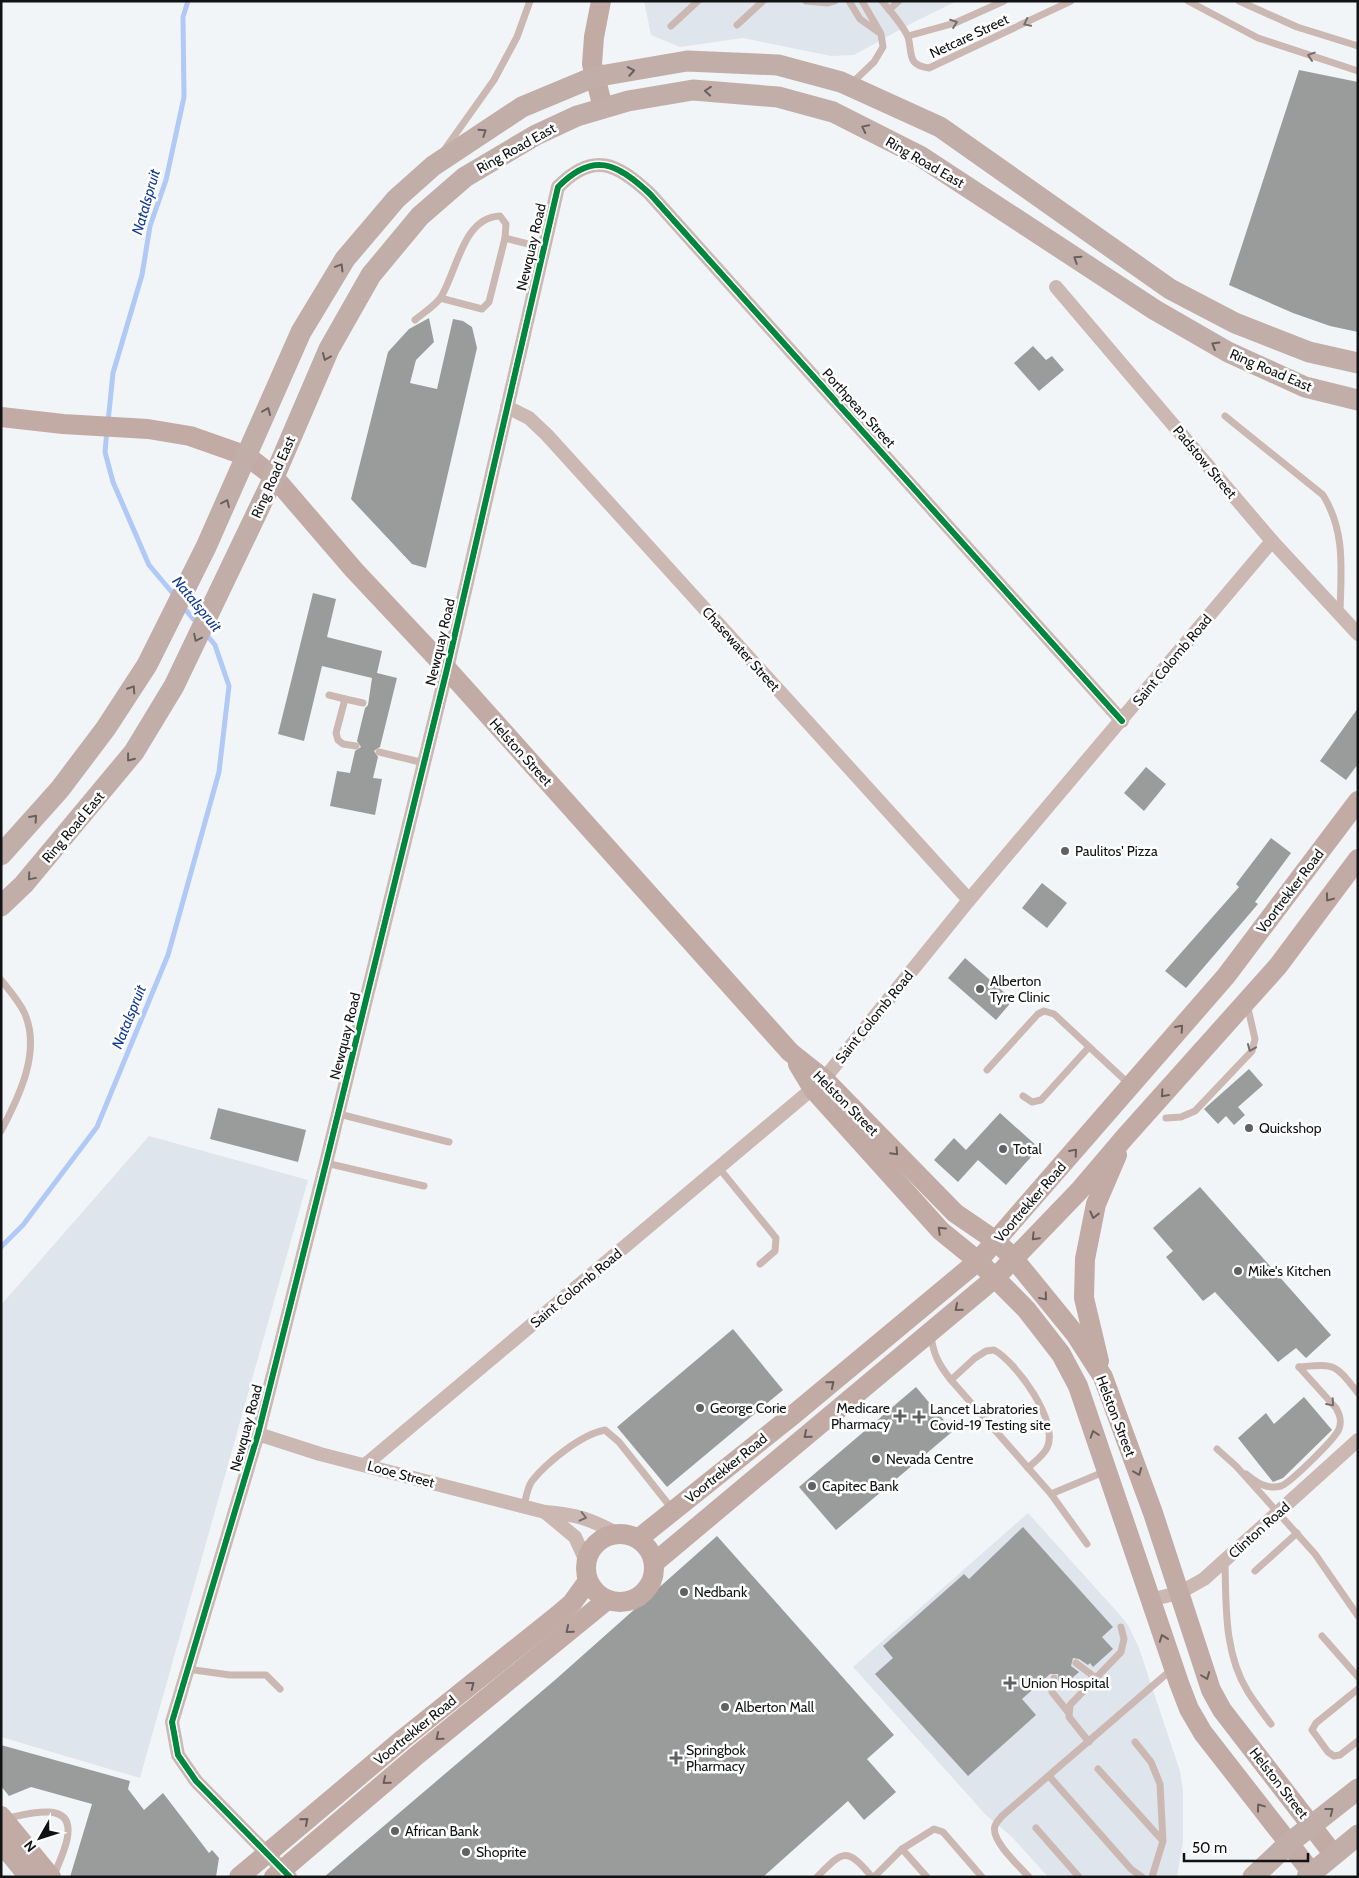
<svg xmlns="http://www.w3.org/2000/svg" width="1359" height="1878" font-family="Cabin,sans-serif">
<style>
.built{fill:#dfe5ec}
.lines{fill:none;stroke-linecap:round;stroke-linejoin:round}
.stream{stroke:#b0c9f6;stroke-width:5}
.building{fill:#9a9b9b}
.lane{stroke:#cbb8b3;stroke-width:7}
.street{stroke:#cbb8b3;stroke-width:14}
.secondary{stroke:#c2aba5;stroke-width:20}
.primary{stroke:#c2aea8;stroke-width:21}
.cycleway-casing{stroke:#fff;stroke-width:9}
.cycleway{stroke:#00873e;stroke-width:6}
.oneway{stroke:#776d6b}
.oneway2{stroke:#69605e}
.oneway3{stroke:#695e5c}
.poi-dot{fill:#5f6163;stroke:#fff;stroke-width:2}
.labels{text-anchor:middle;stroke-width:5;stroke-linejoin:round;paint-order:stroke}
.street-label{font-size:14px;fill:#101213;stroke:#fff}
.poi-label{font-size:14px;fill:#101213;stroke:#fff;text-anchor:start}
.water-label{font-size:15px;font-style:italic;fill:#113c94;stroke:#fff}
</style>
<rect width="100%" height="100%" fill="#f2f5f7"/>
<g class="built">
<path d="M644,1h313l-43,21 -60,33 -23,1 -88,-18 -63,9 -29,-12z"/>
<path d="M149,1136l159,44 -168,598 -139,-41v-432z"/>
<path d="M1028,1513l92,102 8,10 11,23 41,123 3,20v50l-6,36h-129l-36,-40 -26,-22 -133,-148z"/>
</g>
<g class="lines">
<g class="stream">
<path d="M108,422l5,-49 29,-98 8,-49 16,-46 18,-83 -1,-80 5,-16"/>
<path d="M107,430l-2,22 8,30 36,83 26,31"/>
<path d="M183,607l14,16"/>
<path d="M1,1247l22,-22 74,-98 71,-172 51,-183 10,-86 -14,-41 -9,-11"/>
</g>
</g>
<g class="building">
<path d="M1299,70l59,12v250l-28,-6 -37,-13 -64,-28z"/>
<path d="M429,318l5,24 -18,18 -6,23 27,6 16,-70 10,2 9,6 5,21 -51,220 -14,-4 -61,-65 37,-147 21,-23z"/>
<path d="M1033,346l13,14 6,-4 12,14 -25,21 -25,-28z"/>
<path d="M313,593l23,6 -9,38 55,14 -5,22 20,5 -17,69 -6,4 4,6 -5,21 9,1 -7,36 -45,-9 7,-35 13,2 5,-22 6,-4 -4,-6 8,-33 3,-3 4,-27 -50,-12 -18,75 -26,-7z"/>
<path d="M1358,708v56l-12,16 -26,-19z"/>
<path d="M1146,767l20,17 -22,27 -20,-18z"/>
<path d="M1271,838l20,15 -36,49 3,2 -72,84 -21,-17 74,-84 -3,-3z"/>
<path d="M1042,883l25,20 -20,25 -25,-20z"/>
<path d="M965,958l48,42 -17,20 -48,-42z"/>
<path d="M1249,1069l14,16 -25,22 7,8 -11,10 -8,-9 -8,8 -14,-15z"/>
<path d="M218,1108l88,22 -8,32 -88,-23z"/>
<path d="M1000,1113l39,35 -33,37 -28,-25 -20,22 -24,-22 20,-22 12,12z"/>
<path d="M1200,1187l131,148 -25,23 -10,-10 -18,14 -63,-70 -12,9 -37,-44 7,-6 -20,-23z"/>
<path d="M733,1329l50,61 -116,97 -50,-60z"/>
<path d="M916,1387l37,44 -117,99 -37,-43z"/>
<path d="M1304,1397l28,33 -49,48 -10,4 -35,-44 28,-25 8,11z"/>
<path d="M1023,1527l90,100 -11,10 11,12 -20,18 -3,-4 -2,2 -9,-6 -6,-1 -2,8 8,6 -17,15 -3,-4 -1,-9h-8l-28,25 14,16 -68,61 -93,-102 18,-16 -10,-12 81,-72 5,5z"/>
<path d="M717,1536l177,199 -27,24 29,33 -32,28 -16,-19 -85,76h-439l231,-197z"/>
<path d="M1,1745l129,36 -2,8 16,21 19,-17 46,60 3,-3 7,8 -3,19h-146l22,-73 -61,-17 -22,9 -8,-10z"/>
</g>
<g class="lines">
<g class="lane">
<path d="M806,1l22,2 7,-2"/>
<path d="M849,1l11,18 21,15 2,13 -9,15 -23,22"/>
<path d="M862,1l18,31"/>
<path d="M882,1c8,10 21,24 26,36 5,16 -2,28 21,31l142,-67"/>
<path d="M1188,1l70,37 100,33"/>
<path d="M1239,1l58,26 61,19"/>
<path d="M889,10l10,-9"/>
<path d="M737,25l26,-24"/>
<path d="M671,26l27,-25"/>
<path d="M908,36l47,-13 49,-22"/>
<path d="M445,149l49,-69 23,-43 13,-36"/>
<path d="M505,238l39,10"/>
<path d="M415,320c8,-7 20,-14 26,-23 16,-26 22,-80 59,-81l6,8 -1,14 -16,64 -7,7 -42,-11"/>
<path d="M1225,416l98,79c23,37 18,76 17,118"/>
<path d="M329,695l16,4"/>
<path d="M356,746l-13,-2 -5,-4 -2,-7 9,-34 18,4"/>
<path d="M379,752l45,11"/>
<path d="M1,980c8,10 17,20 23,32 18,38 -5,85 -23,119"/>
<path d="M987,1070l51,-56 6,-3 10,3 75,70"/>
<path d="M1023,1096l9,6 9,-2 48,-53"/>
<path d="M339,1114l110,28"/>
<path d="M1166,1118l15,-1 14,-6 57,-60 3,-12 -8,-35"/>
<path d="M326,1163l98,23"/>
<path d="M719,1168l57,70 -1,13 -15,13"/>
<path d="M931,1335c2,19 8,30 20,45l100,114"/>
<path d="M1299,1367c37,-3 35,-4 59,26"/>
<path d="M951,1380l24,-22 11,-7 8,-1c22,12 66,72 53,98 -4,8 -13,14 -19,20"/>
<path d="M1217,1449l19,17 79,88 43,62"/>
<path d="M1246,1474c10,8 20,16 35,12 9,-3 54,-47 58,-57 3,-8 1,-14 -3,-21l-37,-41"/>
<path d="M524,1506c2,-8 3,-18 8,-25 15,-19 50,-47 73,-51l14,12 54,68"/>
<path d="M1087,1544l-36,-50 55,-23"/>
<path d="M1225,1561c1,45 -1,92 23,131 7,11 15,21 23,32"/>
<path d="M1255,1571l42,-38"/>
<path d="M1322,1636l36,41"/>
<path d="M1076,1663l20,15"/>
<path d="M187,1669l43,6h36l14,14"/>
<path d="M1054,1678l-2,14 16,20"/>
<path d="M1358,1689l-42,34 -4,7 16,22 6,4 6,-1 18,-14"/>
<path d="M1089,1742l-20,-25 1,-12 51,-53 3,-13 -3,-12"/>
<path d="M1135,1742l16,20 9,22 3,57 -11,36"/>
<path d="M1098,1769l64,71"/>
<path d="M1049,1776l82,93 11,8"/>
<path d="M7,1818c17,-3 63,-18 61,14 0,14 -10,31 -14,44"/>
<path d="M1036,1828l43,49"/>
<path d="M902,1849l32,-20 9,3 39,45"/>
<path d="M817,1877c26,-26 29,-31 55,0"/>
<path d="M874,1877l28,-28 25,28"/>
<path d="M1029,1877c-9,-10 -39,-37 -34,-51 1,-4 5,-7 7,-10l169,-146"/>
</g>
<g class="street">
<path d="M1056,287l216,254 86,93"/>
<path d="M507,407l22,11 18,17 422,465"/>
<path d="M258,1434l62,20 225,58c30,2 46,7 73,22"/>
<path d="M365,1465l459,-386 145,-179 303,-359"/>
<path d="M545,1512l30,25 11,24"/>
<path d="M1149,1600l30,-7 25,-14 154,-139"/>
<path d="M290,1877l-94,-96 -18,-26 -6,-33 86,-288 68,-271 121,-494 111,-482c35,-36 59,-24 92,7l472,527"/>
</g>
<g class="secondary">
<path d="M601,1l-7,36 -2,27 11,44"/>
<path d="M1,417l62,7 85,5 42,7 57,20 27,21 80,93 93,99 343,383 34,27 131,134 41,28 18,18 62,76 27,42 50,136 58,177 11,20 112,145"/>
<path d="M798,1064l15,25 128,142 37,30 48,48 35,45 17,32 101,297 10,26 14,24 109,140"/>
<path d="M1099,1361l-15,-63 1,-39 11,-55 21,-49"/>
<circle cx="620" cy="1568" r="34"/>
<path d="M638,1539l155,-124 185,-154 248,-285 132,-175"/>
<path d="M654,1563l342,-286 83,-86 46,-54 153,-171 80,-107"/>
<path d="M1,1816l50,61"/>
<path d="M1,1843l28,34"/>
<path d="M239,1877l164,-138 155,-124 14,-12 16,-22"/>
<path d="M274,1877l142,-121 191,-156"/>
</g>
<g class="primary">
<path d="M1,855l59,-66 46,-61 41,-63 59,-118 95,-215 44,-73 51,-60 37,-33 89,-59 72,-30 93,-16 91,4 63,17 99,45 230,162 65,34 74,29 49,11"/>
<path d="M1,906l23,-22 110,-132 40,-66 100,-209 55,-128 42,-74 49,-59 45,-39 71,-42 41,-19 51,-15 65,-11 85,7 55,15 87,44 235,154 73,42 77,35 53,13"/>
<path d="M1253,1877l35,-33 70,-55"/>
<path d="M1307,1877l51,-42"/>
</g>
<g class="cycleway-casing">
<path id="cycleway" d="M290,1877l-94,-96 -18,-26 -6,-33 86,-288 68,-271 121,-494 111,-482c35,-36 59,-24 92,7l472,527"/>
</g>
<use href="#cycleway" class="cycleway"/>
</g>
<defs><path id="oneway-chevron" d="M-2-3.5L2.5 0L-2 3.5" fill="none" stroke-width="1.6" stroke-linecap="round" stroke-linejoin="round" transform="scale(1.25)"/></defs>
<g class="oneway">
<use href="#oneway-chevron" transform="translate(954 23) rotate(-20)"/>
<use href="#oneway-chevron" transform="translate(1027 23) rotate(154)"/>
<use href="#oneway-chevron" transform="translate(1311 56) rotate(-162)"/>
<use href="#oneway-chevron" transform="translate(1251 1048) rotate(113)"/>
<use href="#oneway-chevron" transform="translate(1331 1403) rotate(49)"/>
<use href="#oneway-chevron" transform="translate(583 1517) rotate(14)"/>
</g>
<g class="oneway2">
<use href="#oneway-chevron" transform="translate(631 71) rotate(-10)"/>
<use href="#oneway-chevron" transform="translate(708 91) rotate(-175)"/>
<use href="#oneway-chevron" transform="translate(865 128) rotate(-154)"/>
<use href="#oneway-chevron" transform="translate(483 132) rotate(-34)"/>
<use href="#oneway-chevron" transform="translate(1077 259) rotate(-147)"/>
<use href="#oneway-chevron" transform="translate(340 267) rotate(-59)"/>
<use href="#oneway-chevron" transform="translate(1215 345) rotate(-149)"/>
<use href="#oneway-chevron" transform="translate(326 357) rotate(113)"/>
<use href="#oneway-chevron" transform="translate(267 411) rotate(-67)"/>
<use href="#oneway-chevron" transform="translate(226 503) rotate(-65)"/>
<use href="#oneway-chevron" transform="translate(197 638) rotate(116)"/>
<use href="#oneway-chevron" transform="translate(132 689) rotate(-57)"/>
<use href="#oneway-chevron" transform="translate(130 758) rotate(128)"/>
<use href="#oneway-chevron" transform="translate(34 818) rotate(-48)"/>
<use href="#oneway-chevron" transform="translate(31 877) rotate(130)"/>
<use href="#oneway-chevron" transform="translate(1330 1811) rotate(-38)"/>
</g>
<g class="oneway3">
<use href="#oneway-chevron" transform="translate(1329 898) rotate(127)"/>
<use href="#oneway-chevron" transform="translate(1180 1028) rotate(-49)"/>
<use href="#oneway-chevron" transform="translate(1164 1094) rotate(132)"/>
<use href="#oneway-chevron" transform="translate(895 1152) rotate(47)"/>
<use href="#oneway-chevron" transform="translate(1074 1152) rotate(-49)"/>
<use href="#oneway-chevron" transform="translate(1094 1215) rotate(104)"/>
<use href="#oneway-chevron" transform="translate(941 1230) rotate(-136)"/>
<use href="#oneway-chevron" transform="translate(1035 1237) rotate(134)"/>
<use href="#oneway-chevron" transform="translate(1044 1297) rotate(50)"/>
<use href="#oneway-chevron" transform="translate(958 1308) rotate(140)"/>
<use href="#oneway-chevron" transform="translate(831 1384) rotate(-40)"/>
<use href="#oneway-chevron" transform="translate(1094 1434) rotate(-108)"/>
<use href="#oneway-chevron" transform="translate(807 1435) rotate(140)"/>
<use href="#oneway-chevron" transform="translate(1138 1472) rotate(69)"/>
<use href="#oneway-chevron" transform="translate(569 1630) rotate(140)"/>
<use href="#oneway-chevron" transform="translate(1163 1638) rotate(-110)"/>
<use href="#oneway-chevron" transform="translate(1206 1676) rotate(69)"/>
<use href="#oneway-chevron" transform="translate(471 1685) rotate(-38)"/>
<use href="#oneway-chevron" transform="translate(439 1737) rotate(141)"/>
<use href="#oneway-chevron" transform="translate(386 1781) rotate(140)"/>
<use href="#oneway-chevron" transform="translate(1260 1807) rotate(-127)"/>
<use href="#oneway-chevron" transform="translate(305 1821) rotate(-40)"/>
</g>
<g class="poi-dot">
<circle cx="1065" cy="851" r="5"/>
<circle cx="980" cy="989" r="5"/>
<circle cx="1249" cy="1128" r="5"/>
<circle cx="1003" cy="1149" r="5"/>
<circle cx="1238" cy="1271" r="5"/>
<circle cx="700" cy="1408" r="5"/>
<path d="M897.5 1408.5h5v5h5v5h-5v5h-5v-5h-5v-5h5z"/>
<path d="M916.5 1409.5h5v5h5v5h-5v5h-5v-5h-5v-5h5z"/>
<circle cx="876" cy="1459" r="5"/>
<circle cx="812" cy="1486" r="5"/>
<circle cx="684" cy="1592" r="5"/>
<path d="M1007.5 1675.5h5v5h5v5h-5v5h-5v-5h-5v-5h5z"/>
<circle cx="725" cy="1707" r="5"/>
<path d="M673.5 1750.5h5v5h5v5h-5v5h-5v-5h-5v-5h5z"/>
<circle cx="395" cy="1831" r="5"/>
<circle cx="466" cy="1852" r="5"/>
</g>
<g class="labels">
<g class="street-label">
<text transform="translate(969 36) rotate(-25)" y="5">Netcare Street</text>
<text transform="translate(516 148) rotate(-29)" y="5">Ring Road East</text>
<text transform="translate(925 162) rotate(30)" y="5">Ring Road East</text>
<text transform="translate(531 247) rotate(-77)" y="5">Newquay Road</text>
<text transform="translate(1271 370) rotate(23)" y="5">Ring Road East</text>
<text transform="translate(859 408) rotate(48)" y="5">Porthpean Street</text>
<text transform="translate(1205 462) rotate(50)" y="5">Padstow Street</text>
<text transform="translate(273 477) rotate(-66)" y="5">Ring Road East</text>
<text transform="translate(440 642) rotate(-77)" y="5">Newquay Road</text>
<text transform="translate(741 649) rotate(48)" y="5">Chasewater Street</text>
<text transform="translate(1172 660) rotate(-50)" y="5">Saint Colomb Road</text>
<text transform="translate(521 752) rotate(48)" y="5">Helston Street</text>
<text transform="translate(73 827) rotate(-50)" y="5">Ring Road East</text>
<text transform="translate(1290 891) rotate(-53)" y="5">Voortrekker Road</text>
<text transform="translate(874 1017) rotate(-51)" y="5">Saint Colomb Road</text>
<text transform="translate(345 1036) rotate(-76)" y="5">Newquay Road</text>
<text transform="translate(846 1103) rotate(45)" y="5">Helston Street</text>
<text transform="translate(1030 1202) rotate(-49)" y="5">Voortrekker Road</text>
<text transform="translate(576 1288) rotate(-40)" y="5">Saint Colomb Road</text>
<text transform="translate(1116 1416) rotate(69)" y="5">Helston Street</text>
<text transform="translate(246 1428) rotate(-75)" y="5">Newquay Road</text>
<text transform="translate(726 1468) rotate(-39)" y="5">Voortrekker Road</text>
<text transform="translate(401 1474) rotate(15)" y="5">Looe Street</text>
<text transform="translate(1259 1530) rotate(-42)" y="5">Clinton Road</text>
<text transform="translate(415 1730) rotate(-39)" y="5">Voortrekker Road</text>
<text transform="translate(1279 1783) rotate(52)" y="5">Helston Street</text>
</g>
<g class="poi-label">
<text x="1075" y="856">Paulitos' Pizza</text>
<text x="990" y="986">Alberton<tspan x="990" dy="16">Tyre Clinic</tspan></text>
<text x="1259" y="1133">Quickshop</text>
<text x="1013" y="1154">Total</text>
<text x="1248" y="1276">Mike's Kitchen</text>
<text x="710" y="1413">George Corie</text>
<text x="890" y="1413" text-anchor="end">Medicare<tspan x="890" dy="16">Pharmacy</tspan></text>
<text x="930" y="1414">Lancet Labratories<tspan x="930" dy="16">Covid-19 Testing site</tspan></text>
<text x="886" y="1464">Nevada Centre</text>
<text x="822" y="1491">Capitec Bank</text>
<text x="694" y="1597">Nedbank</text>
<text x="1021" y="1688">Union Hospital</text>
<text x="735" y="1712">Alberton Mall</text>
<text x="686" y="1755">Springbok<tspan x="686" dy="16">Pharmacy</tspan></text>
<text x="405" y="1836">African Bank</text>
<text x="476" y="1857">Shoprite</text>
</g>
<g class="water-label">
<text transform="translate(146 202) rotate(-74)" y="5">Natalspruit</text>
<text transform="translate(197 604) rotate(50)" y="5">Natalspruit</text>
<text transform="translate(129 1017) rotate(-68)" y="5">Natalspruit</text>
</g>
</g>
<rect width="1359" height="1878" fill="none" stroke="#101213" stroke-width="5"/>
<g transform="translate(40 1838) rotate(231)" stroke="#ffffff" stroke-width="4" paint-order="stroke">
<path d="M0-4L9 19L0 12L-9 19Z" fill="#101213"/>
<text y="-8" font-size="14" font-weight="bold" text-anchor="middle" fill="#101213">N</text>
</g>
<path d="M1184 1853v8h124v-8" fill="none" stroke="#101213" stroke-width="2.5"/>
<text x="1192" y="1853" font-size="15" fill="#101213" stroke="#ffffff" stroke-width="4" paint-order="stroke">50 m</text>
</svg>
